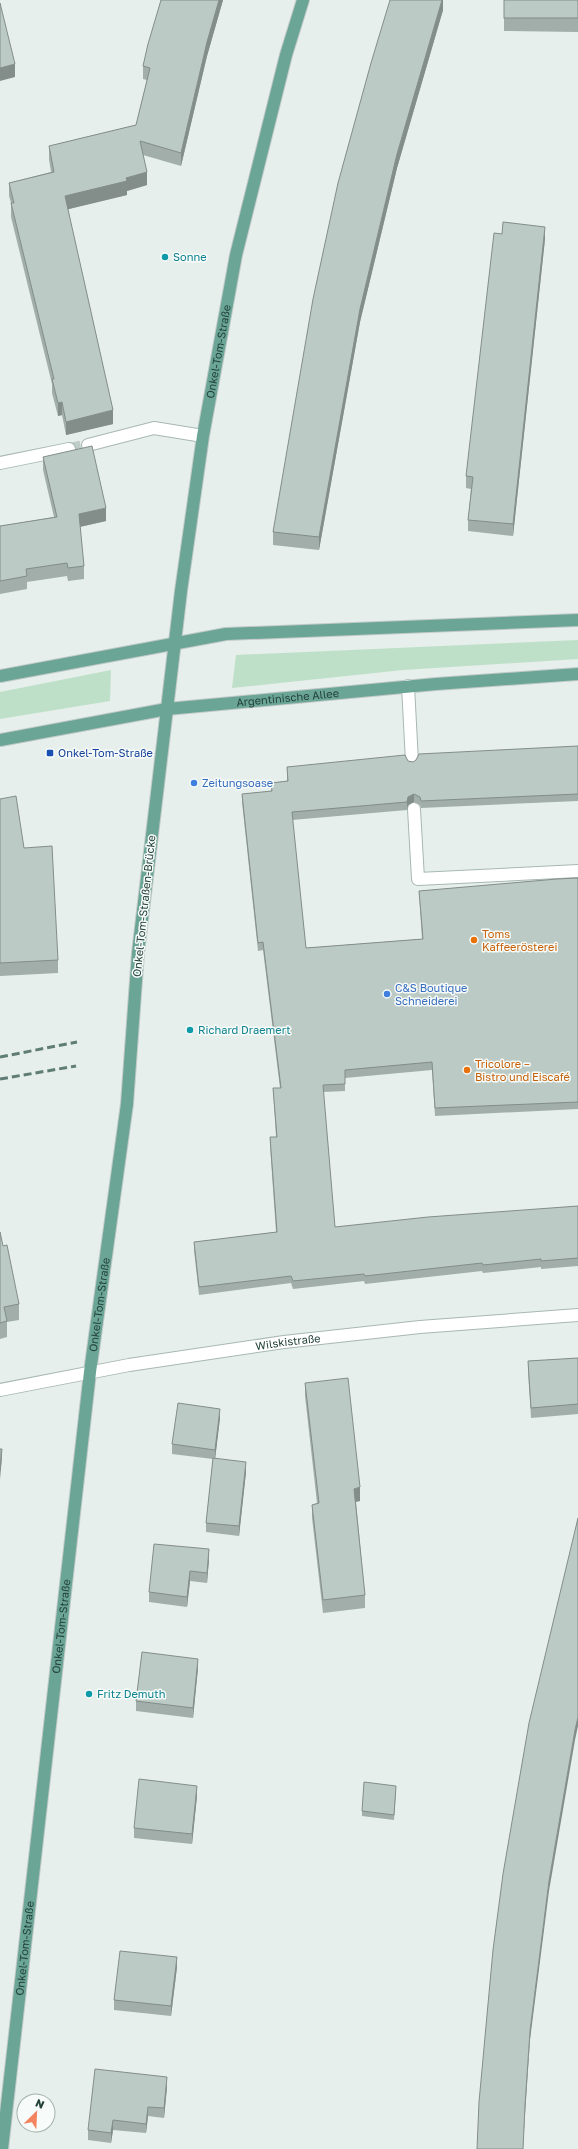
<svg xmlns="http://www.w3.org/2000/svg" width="578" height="2149" font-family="'Golos Text',sans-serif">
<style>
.green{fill:#bfe0c8}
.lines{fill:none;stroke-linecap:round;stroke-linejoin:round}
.minor-tunnel{stroke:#bfccc8;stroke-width:12;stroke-dasharray:12 6;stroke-linecap:butt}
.minor-casing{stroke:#a8b8b2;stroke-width:14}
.major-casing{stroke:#c2cac8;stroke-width:14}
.minor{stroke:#fff;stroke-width:12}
.major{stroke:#6aa596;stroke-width:12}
.rail{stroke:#5f7d75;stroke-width:3;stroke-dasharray:8 4;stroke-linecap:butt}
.major-bridge-casing{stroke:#c2cac8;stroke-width:14;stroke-linecap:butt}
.major-bridge{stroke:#6aa596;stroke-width:12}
.wall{fill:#a1aea9}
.shaded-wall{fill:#838d89}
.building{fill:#bbcac4;stroke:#838d89}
.culture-dot{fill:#0f9aa8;stroke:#f7fbf9;stroke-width:1.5}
.transit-dot{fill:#1a4fb4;stroke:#f7fbf9;stroke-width:1.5}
.shop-dot{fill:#3f7fe0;stroke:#f7fbf9;stroke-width:1.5}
.food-dot{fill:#e8710a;stroke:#f7fbf9;stroke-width:1.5}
.labels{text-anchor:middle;stroke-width:3;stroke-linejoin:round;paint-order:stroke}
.culture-label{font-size:11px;fill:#0d838f;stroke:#f7fbf9;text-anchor:start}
.street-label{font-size:11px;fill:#24423a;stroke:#f7fbf9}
.transit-label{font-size:11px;fill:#164399;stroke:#f7fbf9;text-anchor:start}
.shop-label{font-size:11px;fill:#366cbe;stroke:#f7fbf9;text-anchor:start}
.food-label{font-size:11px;fill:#c56008;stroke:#f7fbf9;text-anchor:start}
</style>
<rect width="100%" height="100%" fill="#e6efeb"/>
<g class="green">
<path d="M578,640v19l-175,11 -171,18 4,-33z"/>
<path d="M111,670l-1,31 -110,18v-27z"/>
</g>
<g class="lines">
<path class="minor-tunnel" d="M69,449l19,-4"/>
<g class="minor-casing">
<g id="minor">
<path d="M88,445l66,-17 49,8"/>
<path d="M0,463l69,-14"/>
<path d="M408,686l4,76"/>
<path d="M414,809l4,70 160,-8"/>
<path id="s1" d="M0,1390l129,-25 155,-23 136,-15 158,-12"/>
</g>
</g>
<g class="major-casing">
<g id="major">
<path d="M0,676l226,-42 352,-14"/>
<path id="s2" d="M0,740l167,-31 269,-25 142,-10"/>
<path id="s3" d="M138,953l43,-362 22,-155 33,-181 50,-200 17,-55"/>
<path id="s4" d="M2,2149l88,-777 37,-268"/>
</g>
</g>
<use href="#minor" class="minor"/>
<use href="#major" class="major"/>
<g class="rail">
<path d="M0,1057l77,-15"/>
<path d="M0,1079l76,-13"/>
</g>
<g class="major-bridge-casing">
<path id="major-bridge" d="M127,1104l11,-151"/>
</g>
<use href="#major-bridge" class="major-bridge"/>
</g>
<g class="wall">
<path d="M161,0h62l-16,56 -26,110 -38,-11 4,30 -20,6v4l-59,14 45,215 -47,11 -4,-20 -4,1 -6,-23v-9l-41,-167v-14l-2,-7v-13l42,-11 -2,-13v-13l87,-21 11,-45 -4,-1v-13z"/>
<path d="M443,0v10l-46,158 -37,154 -41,228 -46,-5v-13z"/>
<path d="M504,0h74v32l-74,-1z"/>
<path d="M545,239l-32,297 -45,-5v-11l3,-31 -5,-1v-12z"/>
<path d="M43,457l63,64 -26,6 4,39v13l-16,2 -1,-5 -40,6v7l-27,5v-68l54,-9 -11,-47z"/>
<path d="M578,746v55l-157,7 -1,-3 -6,-3 -6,3 -1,5 -115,10 14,128 116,-9 -3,-48 159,-13v231l-143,7 -3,-46 -87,8v13l-22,1 12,135 243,-21v60l-37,3v-2l-58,6 -1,-2 -117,13 -1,-3 -71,8 -2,-6 -92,12 -5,-45v-8l82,-10 -6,-87v-8h6l-3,-49h7l-17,-138 -5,1 -16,-149v-8l29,-3v-8l16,-2v-14l121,-6 5,1z"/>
<path d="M0,799l24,49 34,112v13l-58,3z"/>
<path d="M0,1232l3,14 16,58v16l-12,2v15l-7,2z"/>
<path d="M578,1358v56l-47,4 -3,-47v-10z"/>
<path d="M305,1383l55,118 -4,1 9,93v13l-42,5 -11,-95v-13l5,-2 -12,-107z"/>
<path d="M220,1418l-5,40 31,14 -7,64 -33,-4v-9l7,-64 -41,-5v-10z"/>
<path d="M209,1559l-2,24 -17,-2 -3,26 -38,-5v-10z"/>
<path d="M198,1668l-5,50 -57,-7v-10z"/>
<path d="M396,1791l-2,29 -32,-4v-5z"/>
<path d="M197,1796l-5,48 -58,-6v-10z"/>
<path d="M177,1967l-6,49 -57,-6v-10z"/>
<path d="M167,2087l-3,31 -16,-2 -2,17 -33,-3 -2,13 -23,-3v-10z"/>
</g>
<g class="shaded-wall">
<path d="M219,0h4l-16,56 -26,110v-13l26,-111z"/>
<path d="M442,0h1v10l-46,158 -37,154 -41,228v-13l41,-228 37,-155z"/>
<path d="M15,64v13l-15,4v-13z"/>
<path d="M147,172v13l-20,6v4l-62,15v-14z"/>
<path d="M545,227v12l-32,297v-12z"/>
<path d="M62,402v13l-4,1v-13z"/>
<path d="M113,410v14l-47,11v-13z"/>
<path d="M106,508v13l-27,6v-13z"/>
<path d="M414,794v8l-6,3 -1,5v-8l1,-5z"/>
<path d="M220,1409v9l-5,42v-10z"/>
<path d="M2,1449v9l-2,21v-9z"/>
<path d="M246,1462v10l-7,64v-10z"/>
<path d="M360,1487v14l-6,1v-13z"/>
<path d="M209,1549v10l-2,24v-10z"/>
<path d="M190,1571v10l-3,26v-10z"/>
<path d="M198,1659v9l-5,50v-10z"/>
<path d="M578,1717v9l-3,14 -26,151 -19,149 -5,75 -2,34 2,-44 5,-74 19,-150 26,-151z"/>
<path d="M197,1786v10l-5,48v-10z"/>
<path d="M177,1957v10l-6,49v-10z"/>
<path d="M167,2077v10l-3,31v-10z"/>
<path d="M148,2107v9l-2,17v-9z"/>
<path d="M113,2120v10l-2,13v-10z"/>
</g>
<g class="building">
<path d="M161,0h58l-12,42 -26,111 -41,-12 7,31 -21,6 1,3 -62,15 48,214 -47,12 -4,-20 -4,1 -6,-24h2l-43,-176h3l-5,-20 45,-11 -5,-26 87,-21 14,-57 -7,-2 5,-22z"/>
<path d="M390,0h52l-45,154 -37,155 -41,228 -46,-5 40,-233 25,-116 33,-120z"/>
<rect x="504" y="0" width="74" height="18"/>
<path d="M0,3l15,61 -15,4z"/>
<path d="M503,222l42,5 -32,297 -45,-4 5,-43 -7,-1 28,-243 8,1z"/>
<path d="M92,446l14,62 -27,6 5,52 -16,2 -1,-5 -41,6 1,7 -27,5v-55l57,-9 -14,-60z"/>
<path d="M578,746v48l-157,7 -1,-4 -6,-3 -6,3 -1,5 -115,10 14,136 117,-9 -4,-48 138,-12 21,-1v224l-143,6 -3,-46 -87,8v14l-22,1 12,142 93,-10 150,-11v52l-37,3v-2l-58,6 -1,-2 -117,13 -1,-2 -71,7 -2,-5 -92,11 -5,-45 83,-10 -7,-95h7l-4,-49h8l-18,-146 -5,1 -16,-149 30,-3 -1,-8 17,-2 -1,-14 118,-12 3,6 5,1 3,-2 3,-6z"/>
<path d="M16,796l8,52 28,-2 6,114 -58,3v-164z"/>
<path d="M0,1232l3,14 4,-1 12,59 -15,3 3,14 -7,2z"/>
<path d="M578,1358v46l-47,4 -3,-47z"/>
<path d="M348,1378l12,109 -6,2 11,106 -42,5 -11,-95 7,-2 -14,-120z"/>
<path d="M178,1403l42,6 -5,41 -43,-6z"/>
<path d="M0,1449h2l-2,21z"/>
<path d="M213,1458l33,4 -7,64 -33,-3z"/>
<path d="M578,1518v199l-3,13 -26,151 -19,150 -5,74 -2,44h-46l2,-47 14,-152 10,-76 26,-151z"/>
<path d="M154,1544l55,5 -2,24 -17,-2 -3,26 -38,-5z"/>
<path d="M142,1652l56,7 -5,49 -57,-7z"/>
<path d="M139,1779l58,7 -5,48 -58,-6z"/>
<path d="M364,1782l32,4 -2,29 -32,-4z"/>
<path d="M120,1951l57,6 -6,49 -57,-6z"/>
<path d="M95,2069l72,8 -3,31 -16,-1 -2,17 -33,-4 -2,13 -23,-3z"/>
</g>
<g class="culture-dot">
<circle cx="165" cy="257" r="4"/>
<circle cx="190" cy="1030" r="4"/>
<circle cx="89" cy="1694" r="4"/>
</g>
<rect class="transit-dot" x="46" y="749" width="8" height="8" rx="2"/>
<g class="shop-dot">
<circle cx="194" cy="783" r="4"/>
<circle cx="387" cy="994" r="4"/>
</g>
<g class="food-dot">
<circle cx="474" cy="940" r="4"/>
<circle cx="467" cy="1070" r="4"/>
</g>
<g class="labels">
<g class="culture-label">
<text x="173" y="261">Sonne</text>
<text x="198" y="1034">Richard Draemert</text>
<text x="97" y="1698">Fritz Demuth</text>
</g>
<g class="street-label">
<text dy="4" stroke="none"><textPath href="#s3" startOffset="607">Onkel-Tom-Straße</textPath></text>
<text dy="4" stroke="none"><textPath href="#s2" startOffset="291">Argentinische Allee</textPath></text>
<text transform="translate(144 906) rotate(-84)" y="4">Onkel-Tom-Straßen-Brücke</text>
<text dy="4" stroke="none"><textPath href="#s4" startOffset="850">Onkel-Tom-Straße</textPath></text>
<text dy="4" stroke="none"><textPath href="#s1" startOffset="292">Wilskistraße</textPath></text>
<text dy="4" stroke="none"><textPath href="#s4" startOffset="526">Onkel-Tom-Straße</textPath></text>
<text dy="4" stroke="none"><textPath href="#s4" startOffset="202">Onkel-Tom-Straße</textPath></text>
</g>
<g class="transit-label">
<text x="58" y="757">Onkel-Tom-Straße</text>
</g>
<g class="shop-label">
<text x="202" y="787">Zeitungsoase</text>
<text x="395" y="992">C&amp;S Boutique<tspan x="395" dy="13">Schneiderei</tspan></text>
</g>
<g class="food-label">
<text x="482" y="938">Toms<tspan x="482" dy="13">Kaffeerösterei</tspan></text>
<text x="475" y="1068">Tricolore –<tspan x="475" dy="13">Bistro und Eiscafé</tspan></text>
</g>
</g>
<g transform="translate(36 2113) rotate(24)"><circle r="19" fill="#f7fbf9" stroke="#a3b1ad"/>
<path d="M0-3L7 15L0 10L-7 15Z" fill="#f4845f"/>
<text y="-6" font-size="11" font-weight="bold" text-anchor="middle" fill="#24423a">N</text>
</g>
</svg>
